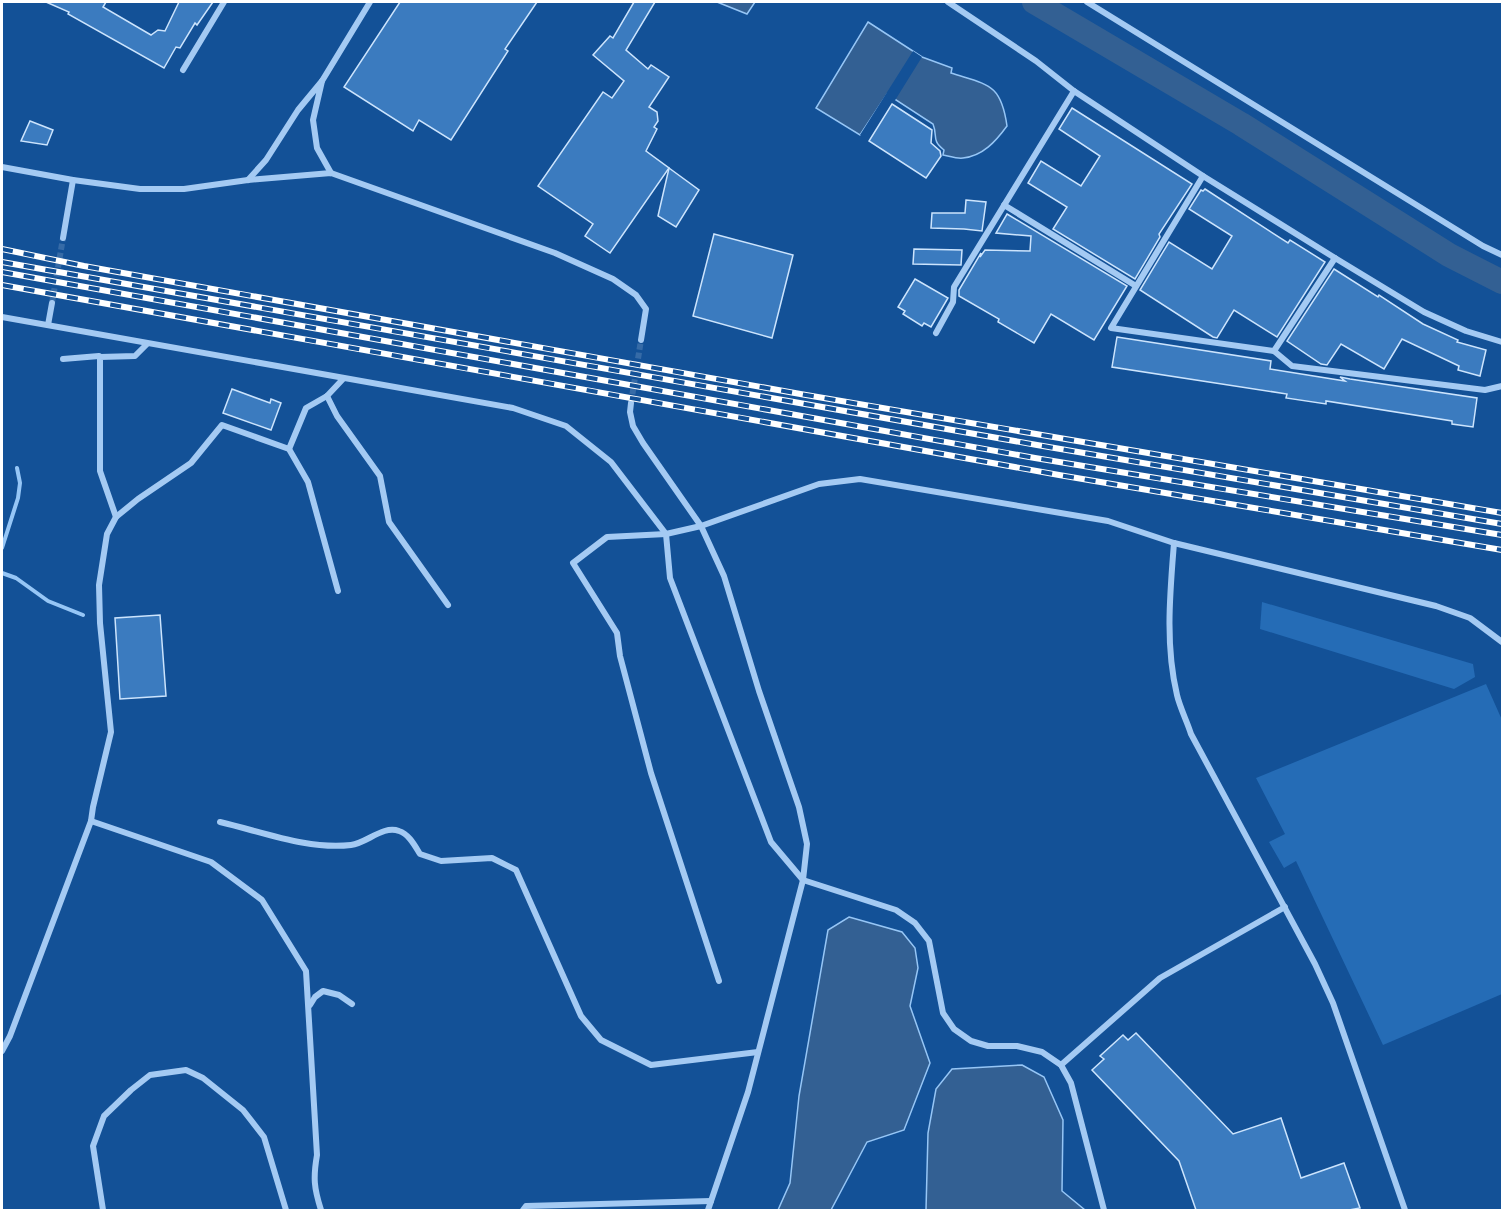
<svg xmlns="http://www.w3.org/2000/svg" width="1504" height="1212" font-family="Figtree,sans-serif">
<style>
.green{fill:#256cb6}
.water{fill:#336093;stroke:#96c6f6;stroke-width:1.5}
.pier{fill:#135197}
.lines{fill:none;stroke-linecap:round;stroke-linejoin:round}
.stream{stroke:#96c6f6;stroke-width:4}
.river{stroke:#336093;stroke-width:24}
.building{fill:#3b7bbf;stroke:#cce4fd;stroke-width:1.5}
.minor-tunnel{stroke:#366ba7;stroke-width:6;stroke-dasharray:6 3;stroke-linecap:butt}
.minor{stroke:#a4caf3;stroke-width:6}
.rail-casing{stroke:#fff;stroke-width:6}
.rail{stroke:#135197;stroke-width:4;stroke-dasharray:11;stroke-linecap:butt}
</style>
<rect width="100%" height="100%" fill="#135197"/>
<g class="green">
<path d="M1262,602l211,62 2,13 -21,12 -194,-60z"/>
<path d="M1486,684l16,36v274l-119,51 -87,-184 -12,7 -15,-26 16,-8 -29,-56z"/>
</g>
<g class="water">
<path d="M717,2h38l-8,12z"/>
<path d="M868,22l54,35 30,11 -1,5c37,12 50,10 56,53 -11,15 -24,30 -44,32 -6,1 -14,-2 -20,-3l1,-5c-13,-10 -6,-14 -11,-26l-46,-30 -27,41 -44,-27z"/>
<path d="M849,917l53,15 13,16 3,20 -8,38 20,57 -26,67 -37,12 -36,68h-53l12,-27 9,-87 29,-166z"/>
<path d="M1022,1065l22,12 19,43 -1,71 23,19h-159l2,-77 8,-44 16,-20z"/>
</g>
<path class="pier" d="M913,51l9,6 -28,45 -7,-4 -24,39 -3,-2z"/>
<g class="lines">
<g class="stream">
<path d="M2,548l16,-50 2,-15 -3,-15"/>
<path d="M2,573l14,5 32,23 35,14"/>
</g>
<path class="river" d="M1034,2l207,122 208,131 53,27"/>
</g>
<g class="building">
<path d="M46,2h60l-3,5 48,28 7,-5 7,1 14,-29h34l-16,23 -2,-2 -15,25 -4,-1 -12,21 -96,-54 1,-2z"/>
<path d="M400,2h137l-32,47 3,2 -57,89 -32,-20 -6,11 -69,-44z"/>
<path d="M634,2h21l-29,48 22,19 3,-4 18,12 -20,30 8,5 1,9 -4,6 3,2 -11,22 23,17 -59,85 -25,-17 8,-12 -55,-38 65,-94 9,6 12,-17 -31,-26 17,-19 3,2z"/>
<path d="M892,104l40,26 -1,13 9,8 1,5 -15,22 -57,-37z"/>
<path d="M1072,108l120,76 -33,50 1,3 -25,42 -82,-50 14,-22 -39,-24 13,-22 40,25 19,-30 -41,-27z"/>
<path d="M30,121l23,9 -6,15 -26,-4z"/>
<path d="M669,168l30,22 -23,37 -18,-11z"/>
<path d="M1205,189l83,54 2,-3 35,22 -48,75 -43,-27 -17,28 -4,-1 -73,-47 29,-48 43,27 20,-33 -43,-27 12,-19 2,1z"/>
<path d="M966,200l20,2 -4,29 -18,-2 -33,-1 1,-15h33z"/>
<path d="M1007,214l120,72 -33,54 -43,-26 -17,29 -36,-21 1,-3 -40,-23v-6l22,-37 -1,4 5,-7 45,1 1,-15 -35,-3z"/>
<path d="M714,234l79,21 -21,83 -79,-22z"/>
<path d="M914,249l48,1 -1,15 -48,-1z"/>
<path d="M1334,269l44,28 1,-2 44,29 35,16 -1,2 29,8 -6,26 -22,-6 1,-4 -57,-27 -18,30 -43,-25 -14,21 -6,-1 -34,-23z"/>
<path d="M915,279l33,19 -17,29 -7,-4 -2,3 -19,-12 2,-3 -7,-4z"/>
<path d="M1117,337l154,24 -1,8 75,12 -5,-4 10,2 127,19 -4,29 -21,-3v-3l-126,-20v3l-40,-6 1,-4 -175,-27z"/>
<path d="M232,389l38,14 1,-4 10,4 -10,27 -48,-17z"/>
<path d="M160,615l6,81 -46,3 -5,-81z"/>
<path d="M1136,1033l97,101 48,-16 20,60 43,-15 16,45 -11,2h-153l-17,-49 -87,-91 12,-11 -4,-3 23,-21 5,5z"/>
</g>
<g class="lines">
<g class="minor-tunnel">
<path d="M52,303l11,-65"/>
<path d="M631,403l10,-63"/>
</g>
<g class="minor">
<path d="M948,2l88,59 38,30 129,85 132,82 89,54 42,19 36,11"/>
<path d="M1087,2l396,244 19,9"/>
<path d="M183,70l41,-68"/>
<path d="M322,81l48,-79"/>
<path d="M2,167l71,13 67,9h44l64,-9 83,-7 224,80 58,26 23,16 10,14 -5,31"/>
<path d="M1203,176l-92,152 163,23 18,15 193,24 17,-4"/>
<path d="M248,180l18,-20 32,-50 24,-29 -9,39 4,28 14,25"/>
<path d="M1004,205l132,81"/>
<path d="M63,238l10,-58"/>
<path d="M2,317l511,91 53,18 45,36 55,72 4,44 101,264 32,38 93,30 19,13 14,18 14,72 11,16 17,12 17,5h29l25,6 19,13 10,18 33,127"/>
<path d="M48,325l4,-22"/>
<path d="M936,333l17,-31 1,-15 120,-196"/>
<path d="M1274,351l61,-93"/>
<path d="M63,359l36,-3"/>
<path d="M327,396l10,20 43,60 9,46 59,83"/>
<path d="M631,403l-1,9 3,14 10,17 58,83 23,50 35,115 40,116 8,37 -4,36 -55,212 -40,118"/>
<path d="M289,449l17,-41 21,-12 16,-17"/>
<path d="M116,517l-16,-46v-114l35,-1 12,-12"/>
<path d="M1174,543c-4,50 -9,102 3,152 3,13 10,26 14,39l124,230 18,39 72,207"/>
<path d="M91,821l120,41 51,38 44,71 11,184c-4,23 -3,33 4,55"/>
<path d="M220,822c43,10 88,28 131,23 16,-2 32,-20 48,-14 10,3 16,15 21,23l21,7 51,-3 24,12 65,146 20,24 50,25 107,-13"/>
<path d="M719,981l-68,-208 -31,-117 -3,-23 -44,-70 34,-26 59,-3 35,-8 118,-42 41,-5 248,42 66,22 262,63 34,12 32,24"/>
<path d="M310,1005l5,-8 8,-6 16,4 13,9"/>
<path d="M2,1051l8,-15 81,-215 2,-14 18,-75 -11,-109 -1,-38 8,-51 9,-17 22,-18 53,-36 31,-38 67,24 19,33 30,109"/>
<path d="M1061,1065l99,-87 125,-71"/>
<path d="M103,1210l-10,-64 11,-30 27,-26 19,-15 36,-5 17,8 40,32 21,27 22,73"/>
<path d="M523,1210l3,-4 185,-5"/>
</g>
<g class="rail-casing">
<g id="rail">
<path d="M2,249l82,17 722,129 696,118"/>
<path d="M2,262l1035,183 465,79"/>
<path d="M2,272l1033,186 467,77"/>
<path d="M2,285l1057,190 443,75"/>
</g>
</g>
<use href="#rail" class="rail"/>
</g>
<rect width="1504" height="1212" fill="none" stroke="#ffffff" stroke-width="6"/>
</svg>
